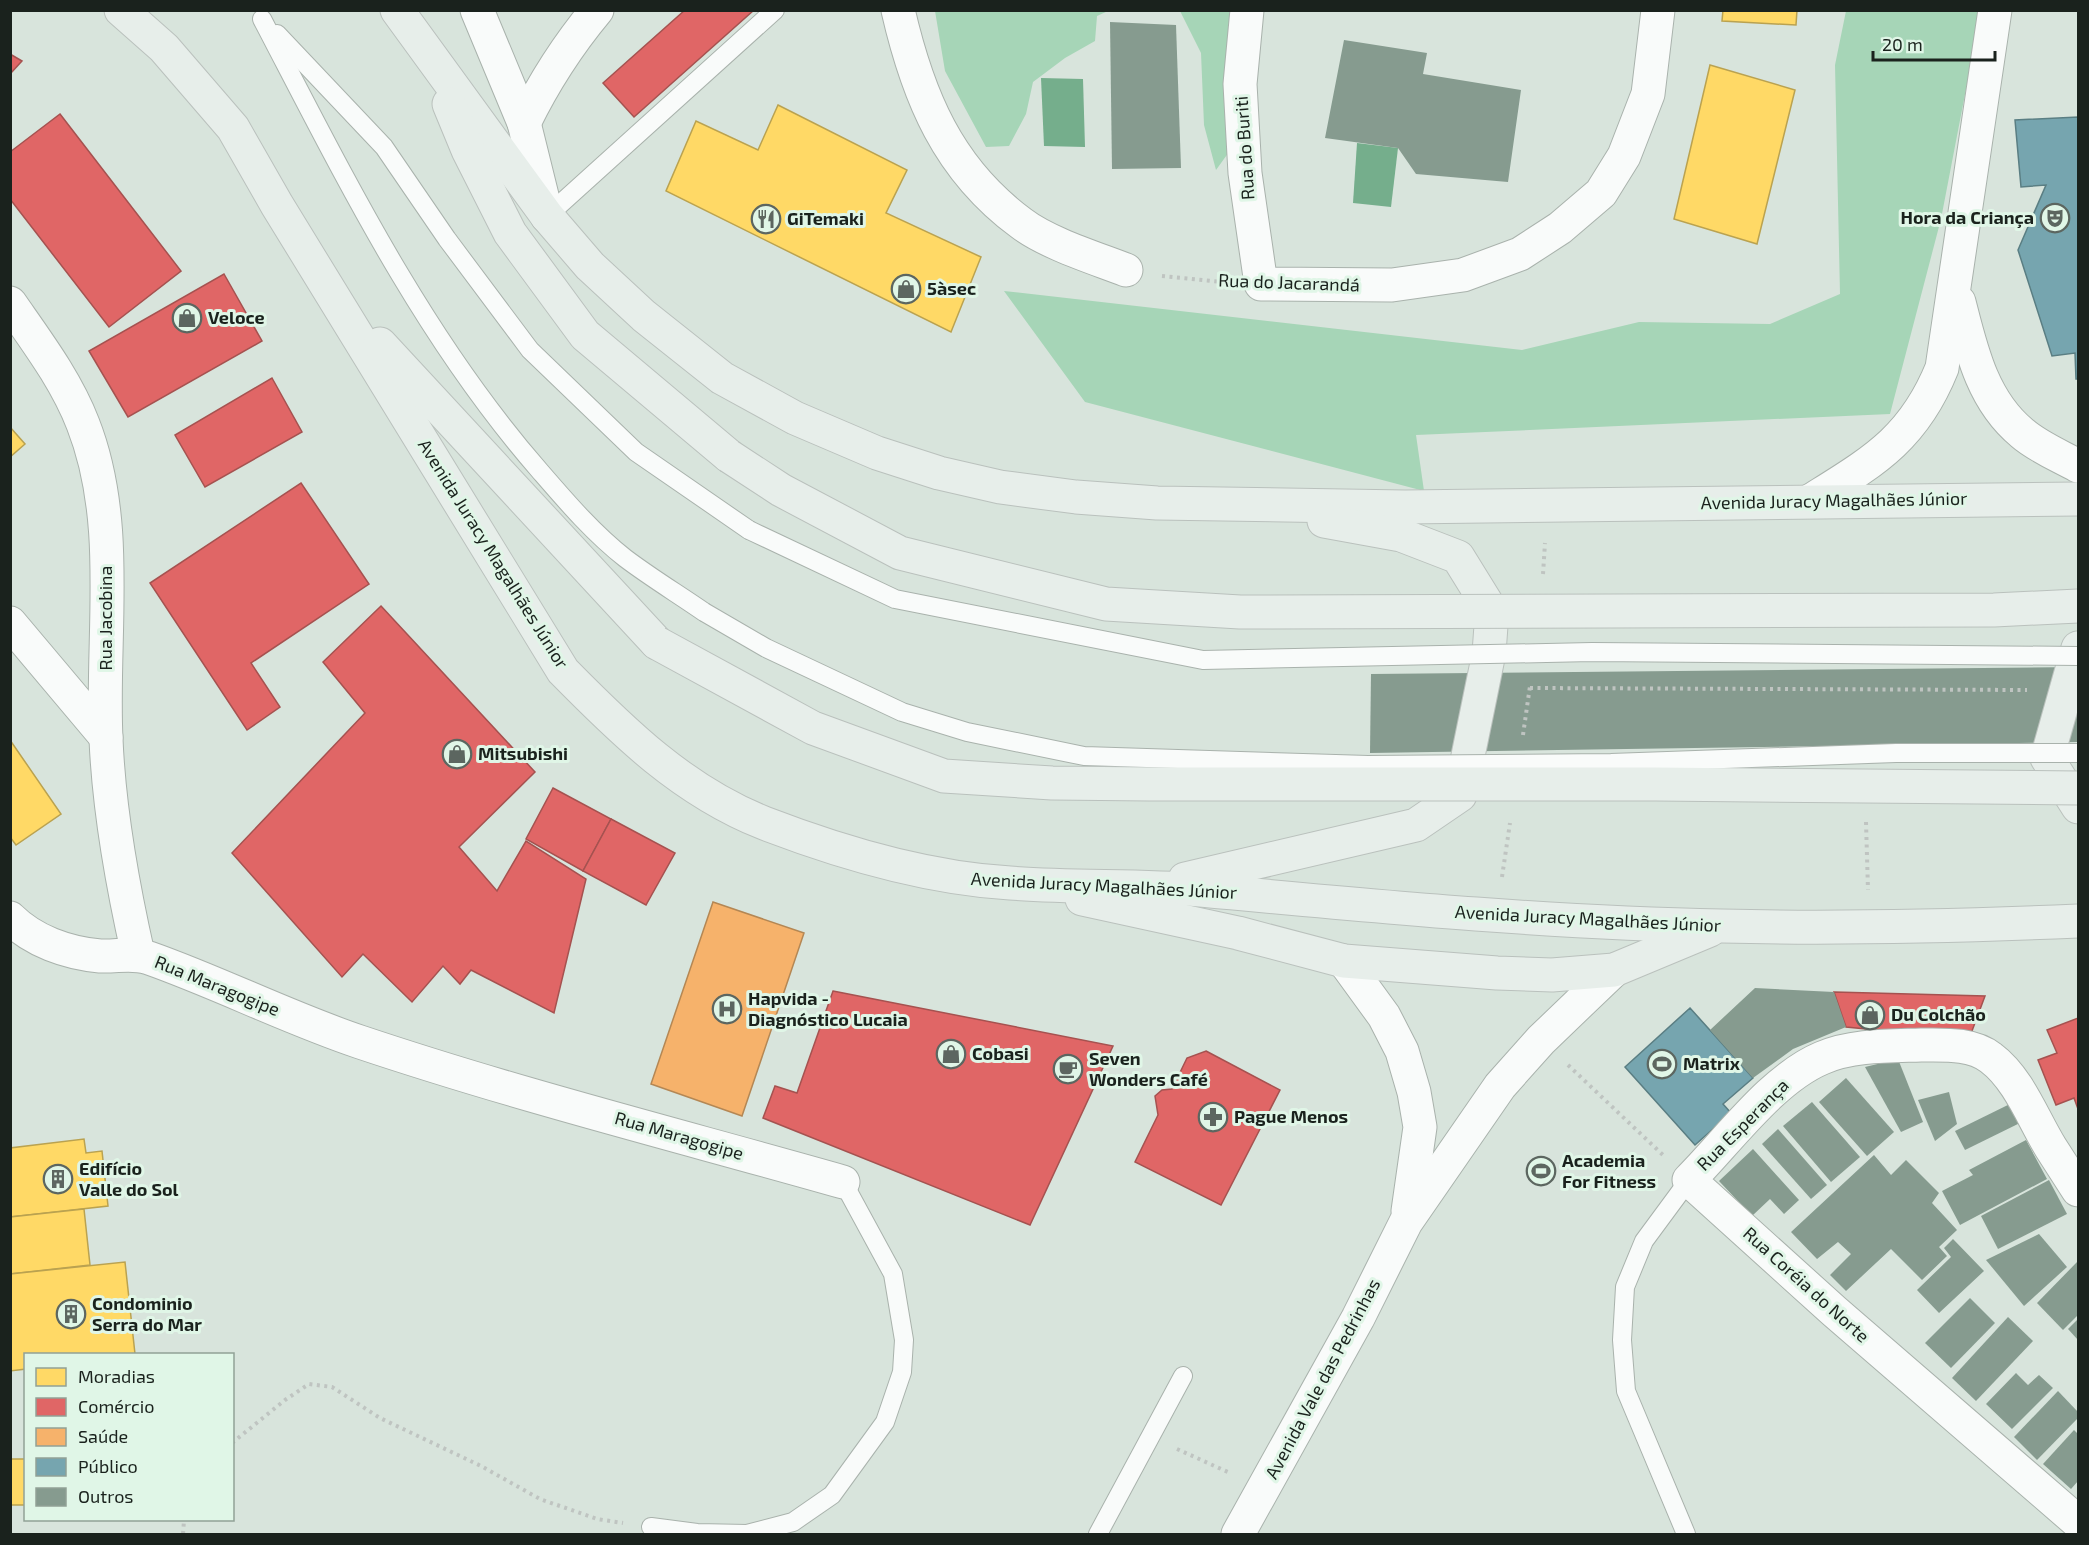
<svg xmlns="http://www.w3.org/2000/svg" width="2089" height="1545" font-family="'Exo 2',sans-serif">
<style>
.forest{fill:#a6d5b7}
.water{fill:#75ae8c}
.homes{fill:#ffd966;stroke:#baa250;stroke-width:1.5}
.shops{fill:#e06666;stroke:#a55250;stroke-width:1.5}
.health{fill:#f6b26b;stroke:#b48754;stroke-width:1.5}
.public{fill:#76a5af;stroke:#5a7e83;stroke-width:1.5}
.building{fill:#869b8f}
.lines{fill:none;stroke-linecap:round;stroke-linejoin:round}
.lane-casing{stroke:#a9b2ac;stroke-width:20}
.street-casing{stroke:#a9b2ac;stroke-width:35}
.secondary-casing{stroke:#a9b2ac;stroke-width:35}
.primary-casing{stroke:#bac1bd;stroke-width:35}
.path{stroke:#bfc4c1;stroke-width:4;stroke-dasharray:3 4.5;stroke-linecap:butt}
.lane{stroke:#f9fbfa;stroke-width:18}
.street{stroke:#f9fbfa;stroke-width:33}
.secondary{stroke:#f9fbfa;stroke-width:33}
.primary{stroke:#e7eeea;stroke-width:33}
.lane-bridge-casing{stroke:#a9b2ac;stroke-width:20;stroke-linecap:butt}
.primary-bridge-casing{stroke:#bac1bd;stroke-width:35;stroke-linecap:butt}
.lane-bridge{stroke:#f9fbfa;stroke-width:18}
.primary-bridge{stroke:#e7eeea;stroke-width:33}
.labels{text-anchor:middle;stroke-width:6;stroke-linejoin:round;paint-order:stroke}
.street-label{font-size:18px;fill:#1a221d;stroke:#e0f6e7}
.poi-label{font-size:18px;font-weight:bold;fill:#1a221d;stroke:#e0f6e7;text-anchor:start}
</style>
<rect width="100%" height="100%" fill="#d8e4dc"/>
<g class="forest">
<path d="M935,11v-1l173,1 -11,5 -2,25 -30,17 -32,24 -7,32 -17,32 -23,1 -41,-76z"/>
<path d="M1180,11h54v134l-18,25 -12,-45 -3,-72z"/>
<path d="M1846,11h135l-40,208 -51,195 -474,21 8,56 -339,-89 -81,-111 518,59 117,-28 131,2 70,-30 -5,-229z"/>
</g>
<g class="water">
<path d="M1041,78l42,1 2,68 -41,-1z"/>
<path d="M1357,143l41,5 -7,59 -38,-4z"/>
</g>
<g class="homes">
<path d="M1723,10h74l-1,15 -74,-4z"/>
<path d="M1710,65l85,25 -38,154 -83,-25z"/>
<path d="M778,105l129,65 -21,43 95,44 -30,75 -285,-141 30,-70 62,29z"/>
<path d="M10,427l15,17 -15,13z"/>
<path d="M10,740l51,74 -45,31 -6,-8z"/>
<path d="M84,1139l2,14 16,-2 6,55 -98,11v-69z"/>
<path d="M84,1209l6,56 -80,9v-57z"/>
<path d="M125,1262l10,92h-109v15l-16,2v-97z"/>
<rect x="10" y="1459" width="16" height="46"/>
</g>
<g class="shops">
<path d="M685,10h69l-120,107 -31,-34z"/>
<path d="M10,54l12,7 -12,13z"/>
<path d="M60,114l121,157 -72,56 -99,-128v-47z"/>
<path d="M224,274l38,67 -134,76 -39,-66z"/>
<path d="M272,378l30,54 -97,55 -30,-52z"/>
<path d="M301,483l68,101 -118,79 29,44 -33,23 -97,-147z"/>
<path d="M381,606l154,166 -76,75 38,44 29,-50 60,38 -32,134 -83,-43 -11,14 -17,-18 -31,36 -49,-48 -21,23 -110,-124 133,-140 -42,-51z"/>
<path d="M553,788l58,31 -28,52 -57,-32z"/>
<path d="M611,819l64,34 -29,52 -63,-34z"/>
<path d="M833,991l280,55 -83,179 -267,-107 12,-32 22,7z"/>
<path d="M1834,992l151,4 -16,43 -123,-12z"/>
<path d="M2078,1018v91l-4,-11 -18,7 -18,-45 19,-7 -10,-23z"/>
<path d="M1206,1051l74,39 -59,115 -86,-43 23,-47 -3,-19 7,-6 10,-1 15,-31z"/>
</g>
<path class="health" d="M713,902l91,31 -62,183 -91,-32z"/>
<g class="public">
<path d="M2078,117v262h-2l-1,-26 -23,3 -34,-106 28,-65 -25,2 -6,-67z"/>
<path d="M1690,1008l63,70 -30,26 8,9 -36,32 -70,-78z"/>
</g>
<g class="building">
<path d="M1110,22l66,3 5,143 -69,1z"/>
<path d="M1344,40l83,13 -4,21 98,16 -13,92 -92,-8 -18,-26 -73,-10z"/>
<path d="M2078,667v75l-708,11 1,-79z"/>
<path d="M1755,988l79,4 12,35 -53,22 -40,29 -43,-48z"/>
<path d="M1898,1059l25,63 -22,10 -36,-65z"/>
<path d="M1846,1078l48,54 -27,24 -48,-54z"/>
<path d="M1949,1092l8,32 -22,17 -17,-41z"/>
<path d="M2016,1101l10,19 -61,30 -10,-19z"/>
<path d="M1812,1102l48,55 -29,25 -48,-56z"/>
<path d="M1778,1129l49,56 -16,14 -49,-55z"/>
<path d="M2026,1140l21,39 -87,46 -18,-34 31,-16 -4,-5z"/>
<path d="M1753,1149l46,51 -15,14 -14,-15 -18,17 -33,-35z"/>
<path d="M1874,1155l17,20 15,-15 33,33 -7,10 25,27 -18,17 8,9 -25,24 -31,-31 -45,42 -16,-16 21,-21 -13,-12 -21,17 -26,-27z"/>
<path d="M2049,1180l18,34 -69,35 -17,-33z"/>
<path d="M2039,1234l28,33 -43,39 -38,-46z"/>
<path d="M1953,1239l31,32 -45,42 -22,-23 34,-33 -7,-9z"/>
<path d="M2078,1261v54l-15,15 -26,-27z"/>
<path d="M1970,1298l25,25 -44,45 -26,-25z"/>
<path d="M2008,1317l25,24 -57,60 -24,-23z"/>
<path d="M2078,1319v21l-10,-11z"/>
<path d="M2016,1373l12,12 11,-10 14,13 -41,41 -26,-25z"/>
<path d="M2058,1391l20,21v6l-41,42 -23,-23z"/>
<path d="M2074,1430l4,4v47l-7,8 -28,-25z"/>
</g>
<g class="lines">
<g class="lane-casing">
<g id="lane">
<path d="M262,19c82,157 160,317 277,451 26,30 54,63 86,88 25,19 53,36 79,54"/>
<path d="M277,34l107,113 63,92 83,111 106,102 113,78"/>
<path d="M547,216l228,-206"/>
<path d="M651,1527l46,6 50,1 46,-12 39,-27 53,-73 17,-50 2,-32 -11,-66 -50,-92"/>
<path d="M1098,1534l85,-158"/>
<path d="M1686,1534l-60,-143 -4,-51 3,-53 19,-46 45,-61"/>
</g>
</g>
<g class="street-casing">
<g id="street">
<path d="M898,10c20,87 50,159 123,213 26,20 74,35 105,47"/>
<path d="M1247,10l-7,74 5,89 16,111 131,1 71,-10 57,-21 40,-26 41,-35 23,-37 24,-62 10,-84"/>
<path d="M1959,302c12,47 23,98 63,131 16,14 38,23 56,33"/>
<path d="M10,303c27,39 56,77 73,121 39,99 18,211 23,315 3,73 16,144 32,215"/>
<path d="M1810,501c62,-39 103,-61 132,-133l53,-358"/>
<path d="M10,623l96,114"/>
<path d="M10,918c23,23 57,35 90,38 17,1 32,-4 49,2 71,25 139,60 211,84 158,53 321,94 483,140"/>
<path d="M2078,1190c-9,-14 -18,-28 -27,-42 -18,-29 -32,-69 -60,-90 -19,-15 -47,-13 -70,-13 -32,1 -69,0 -99,13 -50,21 -94,83 -133,122l145,131 244,211"/>
</g>
</g>
<g class="secondary-casing">
<g id="secondary">
<path d="M477,10l47,113 23,93"/>
<path d="M524,123c20,-41 43,-77 73,-113"/>
<path d="M1344,961l40,55 18,35 12,41 6,35 -12,84"/>
<path d="M1238,1534l120,-216 48,-96 94,-136 41,-46 73,-70"/>
</g>
</g>
<g class="primary-casing">
<g id="primary">
<path d="M121,10l43,38 69,80 44,77 286,466c60,61 120,120 201,152 78,30 162,55 246,60 63,5 126,2 190,7 173,16 347,33 522,36 119,3 238,0 356,-5"/>
<path d="M397,10l150,206 43,50 54,50 78,62 73,40 82,35 62,20 61,14 76,10 81,6 248,4 673,-8"/>
<path d="M449,104l19,46 42,83 75,102 144,121"/>
<path d="M380,344l277,299"/>
<path d="M2078,648l-31,110 31,49"/>
<path d="M1185,879l231,-54 44,-30 29,-142 3,-41 -34,-55 -57,-22 -77,-14"/>
<path d="M1082,899l156,34 106,28 153,12 55,2 62,-5 96,-40"/>
</g>
</g>
<g class="path">
<path d="M1162,276l61,6"/>
<path d="M1543,574l2,-31"/>
<path d="M1530,688l497,2"/>
<path d="M1523,735l7,-49"/>
<path d="M1866,822l2,68"/>
<path d="M1502,877l8,-54"/>
<path d="M1568,1065l95,90"/>
<path d="M232,1443l53,-43 24,-16 23,3 48,31 101,48 59,33 57,20 26,4"/>
<path d="M1177,1449l53,24"/>
<path d="M183,1534l1,-14"/>
</g>
<use href="#lane" class="lane"/>
<use href="#street" class="street"/>
<use href="#secondary" class="secondary"/>
<use href="#primary" class="primary"/>
<g class="lane-bridge-casing">
<g id="lane-bridge">
<path d="M749,530l146,69 308,61 389,-8 486,4"/>
<path d="M704,612l62,36 136,64 65,20 117,24 284,9 243,-2 285,-10h182"/>
</g>
</g>
<g class="primary-bridge-casing">
<g id="primary-bridge">
<path d="M729,456l52,34 119,63 206,51 134,8 754,-2 84,-4"/>
<path d="M657,643l156,85 131,48 108,7 98,1h506l422,4"/>
</g>
</g>
<use href="#lane-bridge" class="lane-bridge"/>
<use href="#primary-bridge" class="primary-bridge"/>
</g>
<defs>
<g id="theatre-ring" transform="scale(1.5)"><circle r="9.5" fill="#e0f6e7" stroke="#5c6660" stroke-width="1.5"/><path d="M-5-5.5Q0-4 5-5.5V0Q5 5 0 6Q-5 5-5 0ZM-3.3-2.5H-1v1.5H-3.3ZM1-2.5H3.3v1.5H1ZM-2.8 1Q0 5.5 2.8 1Z" fill="#5c6660"/></g>
<g id="restaurant-ring" transform="scale(1.5)"><circle r="9.5" fill="#e0f6e7" stroke="#5c6660" stroke-width="1.5"/><path d="M-5-6h1v4h1v-4h1v4h1v-4h1v5L-1.5 .5V6h-2V.5L-5-1ZM5-6V6H3V1.5H1.5Q1.5-4 5-6Z" fill="#5c6660"/></g>
<g id="shop-ring" transform="scale(1.5)"><circle r="9.5" fill="#e0f6e7" stroke="#5c6660" stroke-width="1.5"/><path d="M-5-2.5h2.3a2.7 3.5 0 0 1 5.4 0H5L5.5 6h-11ZM-1.5-2.5h3a1.5 2.3 0 0 0-3 0Z" fill="#5c6660"/></g>
<g id="hospital-ring" transform="scale(1.5)"><circle r="9.5" fill="#e0f6e7" stroke="#5c6660" stroke-width="1.5"/><path d="M-5-5h3v3.5h4V-5h3V5h-3V1.5h-4V5h-3Z" fill="#5c6660"/></g>
<g id="stadium-ring" transform="scale(1.5)"><circle r="9.5" fill="#e0f6e7" stroke="#5c6660" stroke-width="1.5"/><path d="M0-5a6.5 5 0 1 0 0 10a6.5 5 0 1 0 0-10ZM-3.5-1.8h7v3.6h-7Z" fill="#5c6660"/></g>
<g id="cafe-ring" transform="scale(1.5)"><circle r="9.5" fill="#e0f6e7" stroke="#5c6660" stroke-width="1.5"/><path d="M-5.5-4.5H6V0H3Q3 3.5 0 3.5H-2.5Q-5.5 3.5-5.5 0ZM3-3.2v2h1.7v-2ZM-6 4.5H4V6H-6Z" fill="#5c6660"/></g>
<g id="pharmacy-ring" transform="scale(1.5)"><circle r="9.5" fill="#e0f6e7" stroke="#5c6660" stroke-width="1.5"/><path d="M-2-6h4v4h4v4h-4v4h-4v-4h-4v-4h4Z" fill="#5c6660"/></g>
<g id="building-ring" transform="scale(1.5)"><circle r="9.5" fill="#e0f6e7" stroke="#5c6660" stroke-width="1.5"/><path d="M-4-6H4V6H1V3H-1V6H-4ZM-2.5-4.3h1.7v1.8h-1.7ZM.8-4.3h1.7v1.8H.8ZM-2.5-1h1.7V.8h-1.7ZM.8-1h1.7V.8H.8Z" fill="#5c6660"/></g>
</defs>
<g fill-rule="evenodd">
<use href="#theatre-ring" x="2055" y="218"/>
<use href="#restaurant-ring" x="766" y="219"/>
<use href="#shop-ring" x="906" y="289"/>
<use href="#shop-ring" x="187" y="318"/>
<use href="#shop-ring" x="457" y="754"/>
<use href="#hospital-ring" x="727" y="1009"/>
<use href="#shop-ring" x="1870" y="1015"/>
<use href="#shop-ring" x="951" y="1054"/>
<use href="#stadium-ring" x="1662" y="1064"/>
<use href="#cafe-ring" x="1068" y="1069"/>
<use href="#pharmacy-ring" x="1213" y="1117"/>
<use href="#stadium-ring" x="1541" y="1171"/>
<use href="#building-ring" x="58" y="1179"/>
<use href="#building-ring" x="71" y="1314"/>
</g>
<g class="labels">
<g class="street-label">
<text transform="translate(1245 148) rotate(-94)" y="6">Rua do Buriti</text>
<text transform="translate(1289 283) rotate(2)" y="6">Rua do Jacarandá</text>
<text transform="translate(1834 501) rotate(-1)" y="6">Avenida Juracy Magalhães Júnior</text>
<text transform="translate(493 554) rotate(58)" y="6">Avenida Juracy Magalhães Júnior</text>
<text transform="translate(106 618) rotate(-90)" y="6">Rua Jacobina</text>
<text transform="translate(1104 886) rotate(3)" y="6">Avenida Juracy Magalhães Júnior</text>
<text transform="translate(1588 919) rotate(3)" y="6">Avenida Juracy Magalhães Júnior</text>
<text transform="translate(217 986) rotate(22)" y="6">Rua Maragogipe</text>
<text transform="translate(1743 1125) rotate(-45)" y="6">Rua Esperança</text>
<text transform="translate(679 1136) rotate(16)" y="6">Rua Maragogipe</text>
<text transform="translate(1806 1285) rotate(42)" y="6">Rua Coréia do Norte</text>
<text transform="translate(1323 1379) rotate(-62)" y="6">Avenida Vale das Pedrinhas</text>
</g>
<g class="poi-label">
<text x="2034" y="224" text-anchor="end">Hora da Criança</text>
<text x="787" y="225">GiTemaki</text>
<text x="927" y="295">5àsec</text>
<text x="208" y="324">Veloce</text>
<text x="478" y="760">Mitsubishi</text>
<text x="748" y="1005">Hapvida -<tspan x="748" dy="21">Diagnóstico Lucaia</tspan></text>
<text x="1891" y="1021">Du Colchão</text>
<text x="972" y="1060">Cobasi</text>
<text x="1089" y="1065">Seven<tspan x="1089" dy="21">Wonders Café</tspan></text>
<text x="1683" y="1070">Matrix</text>
<text x="1234" y="1123">Pague Menos</text>
<text x="1562" y="1167">Academia<tspan x="1562" dy="21">For Fitness</tspan></text>
<text x="79" y="1175">Edifício<tspan x="79" dy="21">Valle do Sol</tspan></text>
<text x="92" y="1310">Condominio<tspan x="92" dy="21">Serra do Mar</tspan></text>
</g>
</g>
<rect width="2089" height="1545" fill="none" stroke="#1a221d" stroke-width="24"/>
<rect x="24" y="1353" width="210" height="168" fill="#e0f6e7" stroke="#91a196" stroke-width="1.5"/>
<rect x="36" y="1368" width="30" height="18" fill="#ffd966" stroke="#91a196" stroke-width="1.5"/>
<text x="78" y="1383" font-size="18" fill="#1a221d">Moradias</text>
<rect x="36" y="1398" width="30" height="18" fill="#e06666" stroke="#91a196" stroke-width="1.5"/>
<text x="78" y="1413" font-size="18" fill="#1a221d">Comércio</text>
<rect x="36" y="1428" width="30" height="18" fill="#f6b26b" stroke="#91a196" stroke-width="1.5"/>
<text x="78" y="1443" font-size="18" fill="#1a221d">Saúde</text>
<rect x="36" y="1458" width="30" height="18" fill="#76a5af" stroke="#91a196" stroke-width="1.5"/>
<text x="78" y="1473" font-size="18" fill="#1a221d">Público</text>
<rect x="36" y="1488" width="30" height="18" fill="#869b8f" stroke="#91a196" stroke-width="1.5"/>
<text x="78" y="1503" font-size="18" fill="#1a221d">Outros</text>
<path d="M1873 51v9h122v-9" fill="none" stroke="#1a221d" stroke-width="3"/>
<text x="1882" y="51" font-size="18" fill="#1a221d" stroke="#e0f6e7" stroke-width="4.5" paint-order="stroke">20 m</text>
</svg>
